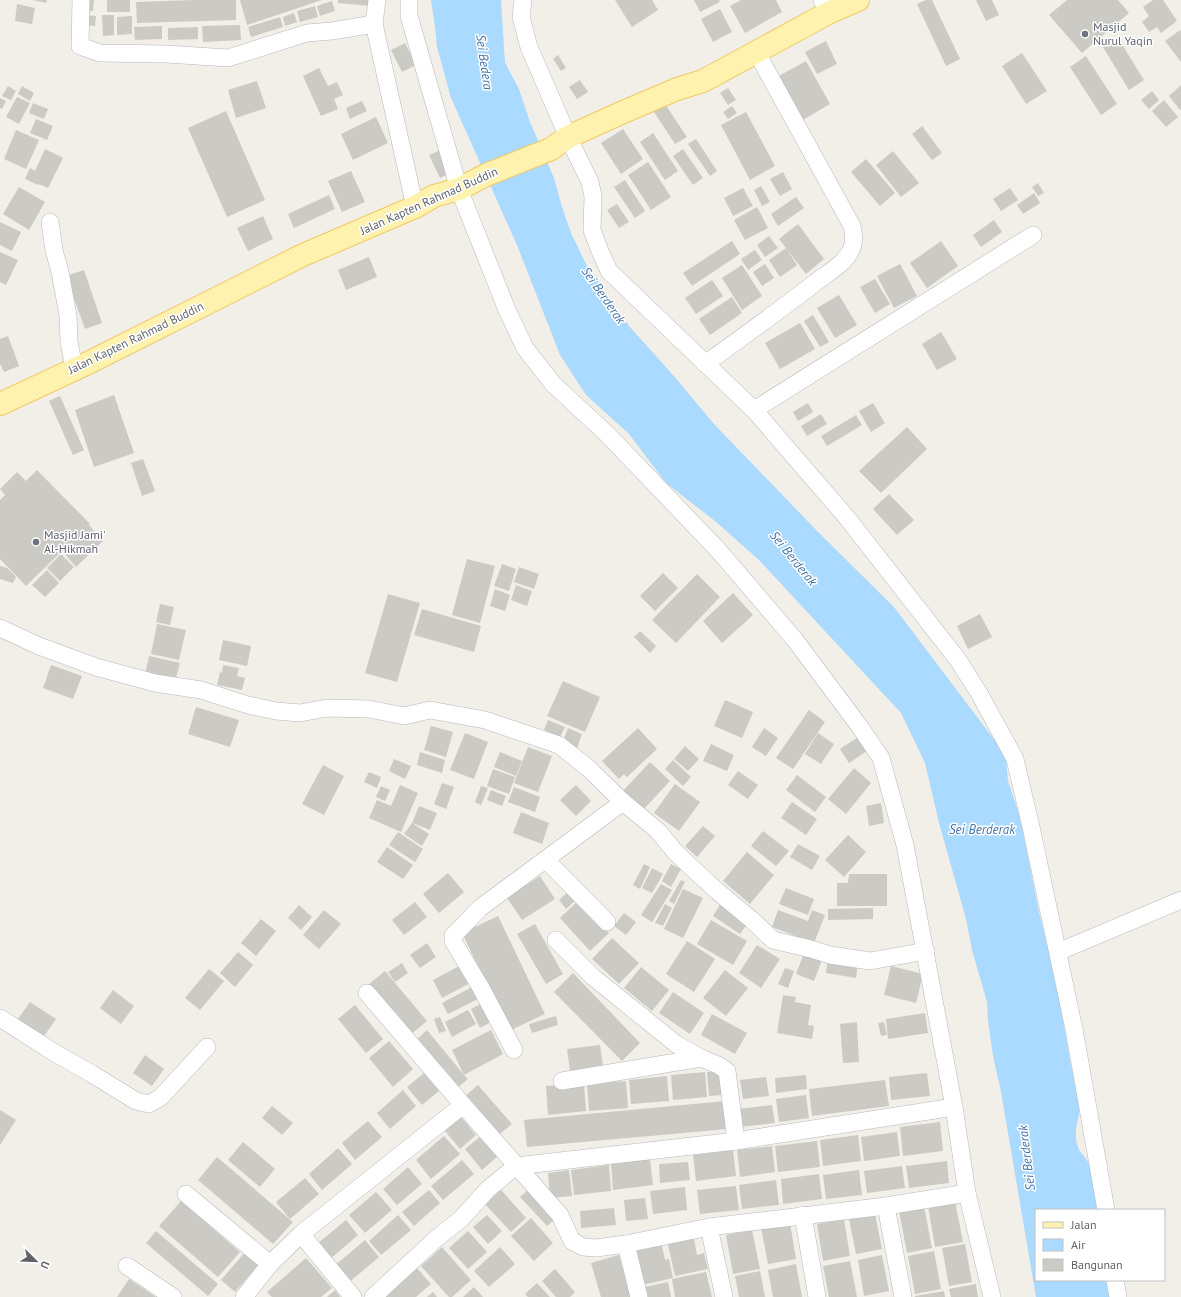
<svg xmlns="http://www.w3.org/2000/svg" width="1181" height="1297" font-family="'PT Sans',sans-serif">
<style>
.water{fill:#aadaff}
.building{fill:#cccac5}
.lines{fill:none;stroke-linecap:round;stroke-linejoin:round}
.street-casing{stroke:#b5b8bc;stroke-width:18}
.primary-casing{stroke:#f2c960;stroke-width:24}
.street{stroke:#fff;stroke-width:17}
.primary{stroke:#fff2af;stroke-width:22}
.worship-dot{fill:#6b7280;stroke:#fff;stroke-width:1.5}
.labels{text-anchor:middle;stroke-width:3;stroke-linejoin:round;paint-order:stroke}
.worship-label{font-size:12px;fill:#5b616d;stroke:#fff;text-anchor:start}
.street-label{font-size:12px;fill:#5f6368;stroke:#fff}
.water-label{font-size:13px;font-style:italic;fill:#4174aa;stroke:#fff}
</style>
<rect width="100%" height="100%" fill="#f1efe8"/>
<path class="water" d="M431,0h70l4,63 14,26 11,33 24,56 8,29 9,26 16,33 42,60 44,49 41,49 106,110 74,73 105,139 7,13 2,22 12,36 19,95 17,68 15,86 9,33v10l-4,20v11l3,10 14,18 3,9 1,33h-61v70h77l4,17h-81l-35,-205 -8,-36 -5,-36 -1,-18 -15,-52 -6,-31 -27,-96 -14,-60 -24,-50 -142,-153 -44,-39 -49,-38 -37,-49 -43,-39 -26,-40 -43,-110 -66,-147 -14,-51 -2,-20z"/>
<g class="building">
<path d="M33,0h14l-1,3z"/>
<path d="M84,0h10l-1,11h-10z"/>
<rect x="107" y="0" width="23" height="12"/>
<path d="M193,0h43v20l-99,3 -1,-21z"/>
<path d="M240,0h82l-75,25z"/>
<path d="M338,0h34v6l-34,-3z"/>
<path d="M615,0h37l6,10 -26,17z"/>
<path d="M694,0h25l1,2 -20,10z"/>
<path d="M741,0h16l9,17 -9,-17h19l6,12 -37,21 -15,-27z"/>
<path d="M926,0h6l28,59 -14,7 -29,-62z"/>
<path d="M976,0h16l7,15 -13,6z"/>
<path d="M1067,0h51l11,13 -47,40 -33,-38z"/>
<path d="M1153,0h10l14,21 -16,12 -4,-6 -8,5 -7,-10 7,-6 -6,-9z"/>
<path d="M332,1l3,10 -15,5 -3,-10z"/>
<path d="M17,4l18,4 -3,16 -17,-3z"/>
<path d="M315,6l3,11 -18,5 -3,-11z"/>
<path d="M720,9l12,23 -19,10 -12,-23z"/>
<path d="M294,13l3,9 -12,4 -2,-9z"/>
<path d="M84,15l12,1 -1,10 -12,-1z"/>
<path d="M102,15h12v20l-11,1z"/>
<path d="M132,16v18l-15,1v-18z"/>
<path d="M280,17l3,10 -32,10 -3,-10z"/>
<path d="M240,25l1,15 -38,2 -1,-16z"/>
<path d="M162,26v13l-27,1 -1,-13z"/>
<path d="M198,27v12l-30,1v-12z"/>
<path d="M1180,30l1,2v30l-16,-21z"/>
<path d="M1118,38l26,42 -15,10 -26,-43z"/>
<path d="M826,41l11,23 -20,10 -12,-22z"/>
<path d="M405,43l11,22 -14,7 -11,-22z"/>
<path d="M1022,53l25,38 -21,13 -24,-38z"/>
<path d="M558,55l8,13 -5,3 -8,-12z"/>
<path d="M1086,56l31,48 -16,11 -31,-48z"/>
<path d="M806,61l24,43 -29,17 -24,-44z"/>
<path d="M319,68l9,18 9,-4 6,13 -9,4 4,10 -17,7 -18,-40z"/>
<path d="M580,80l8,12 -11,7 -8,-12z"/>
<path d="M257,81l9,27 -30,10 -8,-28z"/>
<path d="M1181,85v24l-1,1 -11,-14z"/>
<path d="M8,86l8,5 -5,9 -9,-4z"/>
<path d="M22,86l12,7 -4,8 -12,-7z"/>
<path d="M728,88l8,12 -8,5 -8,-12z"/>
<path d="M1152,91l7,9 -10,9 -8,-9z"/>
<path d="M17,97l13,6 -11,21 -13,-7z"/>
<path d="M0,98l6,3 -4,8 -2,-1z"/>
<path d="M1164,100l14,17 -12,10 -14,-16z"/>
<path d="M362,101l5,10 -17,8 -4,-11z"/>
<path d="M663,101l24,36 -12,7 -23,-35z"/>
<path d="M33,103l15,6 -4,10 -15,-6z"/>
<path d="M732,106l5,7 -9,6 -5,-7z"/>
<path d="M226,111l39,89 -38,17 -39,-89z"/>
<path d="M746,112l29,54 -25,14 -29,-55z"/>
<path d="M376,117l12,26 -35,17 -12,-26z"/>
<path d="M36,119l17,7 -6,14 -17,-7z"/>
<path d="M922,126l20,27 -10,7 -20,-26z"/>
<path d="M623,129l20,30 -22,15 -20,-31z"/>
<path d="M16,130l23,10 -13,29 -22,-10z"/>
<path d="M653,133l25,38 -13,9 -25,-38z"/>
<path d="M696,139l21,32 -7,5 -22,-32z"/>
<path d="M45,149l18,9 -15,30 -9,-4 -1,1 -13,-6 5,-11 5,3z"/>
<path d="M443,149l10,23 -13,6 -11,-23z"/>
<path d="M683,149l20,29 -10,7 -20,-29z"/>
<path d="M893,151l26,32 -18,14 -25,-32z"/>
<path d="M866,159l29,34 -15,13 -29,-34z"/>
<path d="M648,162l23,35 -20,13 -23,-35z"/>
<path d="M351,171l14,31 -23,10 -14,-31z"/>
<path d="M783,172l9,17 -12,7 -10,-17z"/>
<path d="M625,180l20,31 -10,7 -21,-31z"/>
<path d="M1038,183l6,10 -6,3 -6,-9z"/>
<path d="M761,186l9,16 -8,4 -8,-16z"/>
<path d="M19,187l26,15 -16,28 -26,-16z"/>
<path d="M743,188l10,18 -20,10 -9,-18z"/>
<path d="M1010,188l8,12 -17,11 -8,-12z"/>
<path d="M1034,193l6,10 -17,11 -6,-9z"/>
<path d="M329,195l6,14 -41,19 -6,-14z"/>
<path d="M796,197l8,11 -26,18 -7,-12z"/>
<path d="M617,204l12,18 -10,6 -12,-18z"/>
<path d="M757,207l11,21 -23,12 -11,-20z"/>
<path d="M263,216l10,23 -25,12 -11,-23z"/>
<path d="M994,220l8,12 -21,15 -8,-12z"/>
<path d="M0,222l21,10 -9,19 -12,-6z"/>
<path d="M798,224l26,35 -18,15 -27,-35z"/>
<path d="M769,236l9,12 -13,9 -8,-12z"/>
<path d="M732,241l8,13 -48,32 -9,-13z"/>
<path d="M941,241l17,25 -31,22 -17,-25z"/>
<path d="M786,248l11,17 -17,12 -11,-17z"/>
<path d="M755,250l7,10 -14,10 -7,-11z"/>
<path d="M0,252l18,8 -12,25 -6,-3z"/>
<path d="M369,257l8,20 -31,13 -8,-20z"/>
<path d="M765,264l9,14 -12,8 -9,-14z"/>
<path d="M900,264l17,32 -23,12 -17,-32z"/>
<path d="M742,265l20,31 -20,14 -20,-32z"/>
<path d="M84,270l18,53 -17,6 -19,-53z"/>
<path d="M875,279l15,25 -15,9 -15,-26z"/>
<path d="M712,280l11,16 -27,18 -11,-16z"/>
<path d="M839,295l18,30 -22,13 -18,-30z"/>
<path d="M732,297l10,16 -32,22 -11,-16z"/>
<path d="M813,315l16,27 -9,5 -16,-26z"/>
<path d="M800,323l15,26 -35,20 -15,-26z"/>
<path d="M941,332l16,27 -20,11 -15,-26z"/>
<path d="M8,336l11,30 -15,6 -4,-8v-25z"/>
<path d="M114,395l20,58 -40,14 -19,-57z"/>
<path d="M60,396l24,54 -11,5 -24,-54z"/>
<path d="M808,403l5,9 -15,9 -5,-9z"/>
<path d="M873,403l12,20 -14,9 -12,-21z"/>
<path d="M821,414l6,10 -20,12 -6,-10z"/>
<path d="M856,415l6,10 -35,21 -6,-10z"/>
<path d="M907,427l20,22 -46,44 -22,-22z"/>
<path d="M143,459l12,32 -13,5 -11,-33z"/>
<path d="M37,470l53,54 -1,1 14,16 -27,26 -14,-16 -36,35 -26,-27v-59l5,-5 -5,-6 17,-17 9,9z"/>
<path d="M889,494l25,26 -17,15 -24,-26z"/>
<path d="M61,554l13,13 -14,14 -13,-13z"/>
<path d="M467,559l28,7 -15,57 -28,-8z"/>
<path d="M502,564l14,5 -7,22 -15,-5z"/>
<path d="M0,566l7,2 9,9 -3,6 -13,-4z"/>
<path d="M519,567l20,7 -5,15 -20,-7z"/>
<path d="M47,570l12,13 -14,14 -13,-12z"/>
<path d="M663,573l15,15 -23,23 -15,-15z"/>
<path d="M697,574l23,23 -44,46 -24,-23z"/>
<path d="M516,585l16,6 -5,15 -16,-6z"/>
<path d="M495,589l15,6 -5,16 -15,-5z"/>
<path d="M733,593l20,22 -31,28 -19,-22z"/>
<path d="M388,594l32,9 -23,79 -32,-9z"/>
<path d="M160,604l14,3 -4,18 -14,-3z"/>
<path d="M422,609l59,17 -7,26 -60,-17z"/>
<path d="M980,614l12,23 -24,12 -11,-23z"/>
<path d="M157,624l29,6 -7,30 -28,-6z"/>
<path d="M640,631l16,15 -6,7 -16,-16z"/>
<path d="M223,640l28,6 -4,20 -28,-6z"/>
<path d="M149,656l31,7 -5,19 -30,-7z"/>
<path d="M51,665l31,11 -9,23 -30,-11z"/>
<path d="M223,665l16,3 -2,8 8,2 -3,12 -25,-5 3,-13 2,1z"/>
<path d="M563,681l37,16 -15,35 -38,-16z"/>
<path d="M725,700l28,12 -11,26 -28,-12z"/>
<path d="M196,707l43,13 -9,27 -42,-13z"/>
<path d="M809,710l16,12 -32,47 -17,-11z"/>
<path d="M548,720l17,7 -5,10 -16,-7z"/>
<path d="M431,726l22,6 -7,25 -22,-7z"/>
<path d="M568,728l14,6 -5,14 -14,-6z"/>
<path d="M638,728l19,21 -30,28 -3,-3 -5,5 -17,-18z"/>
<path d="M764,728l14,10 -12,18 -14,-9z"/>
<path d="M465,733l23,9 -14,37 -24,-9z"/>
<path d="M818,733l16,11 -13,20 -16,-10z"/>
<path d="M858,737l9,14 -18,12 -9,-14z"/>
<path d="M711,744l23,11 -7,16 -24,-10z"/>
<path d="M685,746l14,13 -11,12 -14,-12z"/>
<path d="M528,747l24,9 -14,36 -24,-9z"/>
<path d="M420,752l25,8 -3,13 -25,-8z"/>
<path d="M500,752l22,9 -6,15 -22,-9z"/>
<path d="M394,759l17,7 -6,13 -16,-8z"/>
<path d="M673,760l18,17 -8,9 -18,-17z"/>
<path d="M650,762l20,19 -28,30 -20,-19z"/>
<path d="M323,765l21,11 -20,39 -22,-11z"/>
<path d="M854,768l17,15 -25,31 -18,-15z"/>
<path d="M493,769l22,8 -6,17 -22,-8z"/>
<path d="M738,771l20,14 -10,14 -20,-14z"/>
<path d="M369,772l12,5 -4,11 -13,-6z"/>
<path d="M797,775l29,22 -11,15 -29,-22z"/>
<path d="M442,783l12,4 -8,22 -12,-5z"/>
<path d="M675,784l25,18 -21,29 -25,-18z"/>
<path d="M400,785l18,8 -17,39 -32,-14 8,-18 14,6z"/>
<path d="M576,785l15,16 -15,15 -16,-16z"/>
<path d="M381,786l9,4 -5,11 -9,-4z"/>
<path d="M481,786l7,2 -7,17 -6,-3z"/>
<path d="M514,787l26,10 -5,15 -27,-10z"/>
<path d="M491,790l15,6 -4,10 -15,-6z"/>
<path d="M792,802l25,17 -11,16 -25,-17z"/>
<path d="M881,803l3,20 -15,3 -3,-20z"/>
<path d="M419,806l18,7 -7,17 -18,-7z"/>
<path d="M521,812l28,11 -7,21 -29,-11z"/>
<path d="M412,823l17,11 -7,12 -18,-12z"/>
<path d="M703,826l12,10 -18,21 -12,-11z"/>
<path d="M763,831l26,20 -13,15 -25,-20z"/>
<path d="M398,832l25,17 -8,13 -26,-17z"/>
<path d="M848,835l18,17 -22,25 -19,-17z"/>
<path d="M798,844l22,12 -8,14 -22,-13z"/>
<path d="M387,847l26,18 -10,14 -26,-17z"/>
<path d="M747,852l27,23 -24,29 -27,-23z"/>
<path d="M644,864l6,3 -10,22 -7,-4z"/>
<path d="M671,864l10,5 -10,18 -9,-6z"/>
<path d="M652,868l11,6 -11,19 -10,-5z"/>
<path d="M448,873l16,19 -25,21 -16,-19z"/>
<path d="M849,874h38v32h-50v-23h11z"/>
<path d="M540,876l15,23 -33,21 -15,-22z"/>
<path d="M681,880l4,2 -11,22 -5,-3z"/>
<path d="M661,884l11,6 -20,32 -11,-7z"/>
<path d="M786,888l28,11 -6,16 -29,-11z"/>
<path d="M683,889l20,9 -20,40 -19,-9z"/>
<path d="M568,892l8,8 -10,9 -7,-9z"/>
<path d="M578,901l31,32 -19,18 -30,-33z"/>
<path d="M415,902l12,15 -23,18 -12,-15z"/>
<path d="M721,903l28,18 -9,13 -27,-18z"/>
<path d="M665,904l7,4 -9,18 -8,-3z"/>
<path d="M299,905l13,12 -11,13 -13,-12z"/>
<path d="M873,908v11l-45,1v-11z"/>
<path d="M324,910l17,14 -22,25 -16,-14z"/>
<path d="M778,910l30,11 4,-11 13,5 -11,28 -42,-16z"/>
<path d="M624,913l12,9 -10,13 -12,-9z"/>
<path d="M498,916l47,98 -36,17 -47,-98z"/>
<path d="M261,919l15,12 -20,25 -15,-13z"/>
<path d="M711,920l36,21 -14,24 -36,-21z"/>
<path d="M535,924l28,50 -17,10 -29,-50z"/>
<path d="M612,938l27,25 -20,21 -27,-25z"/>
<path d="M687,941l28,18 -21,33 -28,-18z"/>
<path d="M427,943l9,14 -16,11 -10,-13z"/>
<path d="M757,945l23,14 -19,29 -22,-15z"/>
<path d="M238,952l15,13 -18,22 -15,-14z"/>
<path d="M804,953l18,7 -8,21 -18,-7z"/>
<path d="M828,958l30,4 -2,16 -30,-5z"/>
<path d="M402,963l6,10 -13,9 -7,-10z"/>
<path d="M463,964l9,18 -30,16 -9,-18z"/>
<path d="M891,966l32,8 -7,29 -32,-8z"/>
<path d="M641,967l28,23 -17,21 -28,-23z"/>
<path d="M785,968l9,3 -6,17 -10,-4z"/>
<path d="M209,969l15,12 -24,29 -15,-12z"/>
<path d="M725,970l23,18 -22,28 -23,-18z"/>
<path d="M385,971l42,50 -17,14 -42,-50z"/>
<path d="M573,973l67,70 -18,18 -68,-69z"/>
<path d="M472,987l6,12 -30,15 -6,-11z"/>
<path d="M113,990l21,16 -13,18 -21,-16z"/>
<path d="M673,992l31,21 -14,21 -31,-21z"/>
<path d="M783,995l13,2 -1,5 16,3 -3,20 6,1 -2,13 -35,-6z"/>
<path d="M30,1002l26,17 -12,17 -26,-17z"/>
<path d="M483,1003l10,18 -13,7 -9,-19z"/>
<path d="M355,1005l28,34 -17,14 -28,-34z"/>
<path d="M468,1010l8,14 -24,13 -7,-15z"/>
<path d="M925,1013l3,20 -40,6 -2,-20z"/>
<path d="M712,1014l35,19 -12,21 -34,-19z"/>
<path d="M556,1016l2,9 -26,8 -3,-9z"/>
<path d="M440,1017l6,14 -7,2 -5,-14z"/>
<path d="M857,1022l2,40 -16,1 -3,-39z"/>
<path d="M884,1022l3,13 -6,1 -3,-13z"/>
<path d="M427,1030l37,45 -12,-25 39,-20 12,24 -39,21 4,4 -12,10 -41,-48z"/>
<path d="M389,1041l24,28 -20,18 -24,-29z"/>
<path d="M600,1045l3,21 -33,5 -3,-22z"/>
<path d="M145,1055l19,14 -12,17 -19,-13z"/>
<path d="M723,1071l1,24 -15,1 -2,-24z"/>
<path d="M705,1072l2,25 -34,3 -2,-25z"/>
<path d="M424,1073l15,18 -17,14 -15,-18z"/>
<path d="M927,1073l3,23 -39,4 -2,-23z"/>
<path d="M806,1075l1,14 -31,4 -1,-15z"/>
<path d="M667,1076l2,25 -38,3 -2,-24z"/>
<path d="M766,1077l3,19 -26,3 -3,-19z"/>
<path d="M885,1080l4,26 -77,10 -3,-27z"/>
<path d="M626,1081l2,27 -39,3 -2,-27z"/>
<path d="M584,1084l2,27 -38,4 -2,-29z"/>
<path d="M478,1085l34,39 -16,13 -33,-39z"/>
<path d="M403,1090l13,16 -26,23 -13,-16z"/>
<path d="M806,1095l3,23 -30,4 -3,-23z"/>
<path d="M725,1101l3,28 -201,18 -3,-27z"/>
<path d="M772,1105l3,18 -35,4 -3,-18z"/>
<path d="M272,1106l21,17 -11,12 -20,-17z"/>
<path d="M0,1110l16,10 -16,25z"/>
<path d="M461,1117l15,18 -16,14 -15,-18z"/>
<path d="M368,1121l14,16 -27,23 -13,-17z"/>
<path d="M940,1122l3,29 -40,5 -3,-29z"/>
<path d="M897,1132l3,24 -36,5 -3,-24z"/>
<path d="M482,1135l17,20 -17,15 -17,-21z"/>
<path d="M858,1135l3,26 -38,5 -3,-26z"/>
<path d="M444,1136l16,18 -29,25 -15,-19z"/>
<path d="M817,1141l3,26 -42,5 -3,-26z"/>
<path d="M243,1142l32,27 -15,18 -32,-27z"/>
<path d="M772,1146l3,26 -35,5 -3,-27z"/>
<path d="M338,1148l14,16 -30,26 -13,-16z"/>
<path d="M733,1150l3,26 -40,5 -3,-26z"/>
<path d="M217,1157l76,65 -20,22 -75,-64z"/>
<path d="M650,1159l3,26 -40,5 -2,-26z"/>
<path d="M462,1160l12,14 -31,26 -12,-14z"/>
<path d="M947,1161l2,22 -40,5 -3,-22z"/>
<path d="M688,1162l2,18 -30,3 -1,-19z"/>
<path d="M609,1165l2,26 -37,4 -3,-25z"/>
<path d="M902,1166l3,22 -38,5 -3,-22z"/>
<path d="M408,1167l14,17 -25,21 -14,-16z"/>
<path d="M569,1170l3,26 -22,2 -2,-25z"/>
<path d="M859,1170l3,25 -36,4 -3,-24z"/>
<path d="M819,1174l3,25 -39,5 -2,-25z"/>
<path d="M305,1178l14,16 -29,25 -14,-17z"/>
<path d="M776,1180l3,25 -37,4 -3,-24z"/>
<path d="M736,1186l3,24 -39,4 -3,-24z"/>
<path d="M685,1187l2,23 -34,4 -3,-23z"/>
<path d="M529,1189l26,30 -8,7 -27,-29z"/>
<path d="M429,1190l11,13 -26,23 -12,-14z"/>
<path d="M501,1190l25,28 -15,14 -26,-28z"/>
<path d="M376,1192l16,18 -27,23 -16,-18z"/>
<path d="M645,1198l3,21 -22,2 -2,-21z"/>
<path d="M181,1201l59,51 -22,25 -59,-51z"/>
<path d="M955,1201l8,41 -28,5 -7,-41z"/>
<path d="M924,1206l8,42 -25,5 -8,-42z"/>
<path d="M614,1208l2,17 -35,3 -1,-17z"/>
<path d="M875,1214l7,35 -26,5 -7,-35z"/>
<path d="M398,1215l13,15 -30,25 -12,-14z"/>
<path d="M487,1215l15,16 -14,13 -15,-17z"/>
<path d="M531,1218l22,25 -19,18 -23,-25z"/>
<path d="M844,1219l6,37 -27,5 -6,-37z"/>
<path d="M346,1220l12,15 -28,24 -13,-15z"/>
<path d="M790,1223l6,36 -28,5 -7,-36z"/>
<path d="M752,1230l8,39 -27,5 -7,-39z"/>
<path d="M156,1231l62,53 -10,12 -62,-53z"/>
<path d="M468,1231l19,21 -19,17 -19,-21z"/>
<path d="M693,1234l4,21 7,-2 4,16 -33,7 -8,-36z"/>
<path d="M365,1240l14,17 -32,27 -14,-17z"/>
<path d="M661,1241l4,19 4,-1 4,19 -31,7 -7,-38z"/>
<path d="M965,1244l7,38 -23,4 -7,-38z"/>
<path d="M442,1247l29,33 -19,17h-3l-28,-31z"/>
<path d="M500,1247l15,17 -26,23 -15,-16z"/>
<path d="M246,1251l14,12 -25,29 -14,-12z"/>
<path d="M934,1251l7,38 -26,5 -7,-38z"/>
<path d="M619,1255l12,42h-30l-10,-34z"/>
<path d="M882,1255l7,36 -25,5 -6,-36z"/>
<path d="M306,1258l26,30 -11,9h-49l-5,-5z"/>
<path d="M850,1261l7,36h-28l-6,-31z"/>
<path d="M796,1264l6,33h-29l-5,-27z"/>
<path d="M416,1267l15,17 -15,13h-34z"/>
<path d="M555,1269l20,23 -5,5h-14l-14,-16z"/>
<path d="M760,1271l5,26h-26l-4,-21z"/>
<path d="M706,1272l6,25h-37l-3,-18z"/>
<path d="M129,1279l27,18h-39z"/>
<path d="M668,1282l3,15h-28l-2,-9z"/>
<path d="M537,1283l13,14h-22l-3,-3z"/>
<path d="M976,1284l2,13h-27l-2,-8z"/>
<path d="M474,1287l9,10h-20z"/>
<path d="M335,1290l5,7h-13z"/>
<path d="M944,1291l1,6h-30v-1z"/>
<path d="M433,1292l4,5h-10z"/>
</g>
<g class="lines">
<g class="street-casing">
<g id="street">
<path d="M81,0l-1,46 20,7 66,1 62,4 79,-25 25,-2 42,-7"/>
<path d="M377,0l-3,24 41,183"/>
<path d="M409,0v16l50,173 48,121 18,38 28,36 55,51 111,116 76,89 65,87 21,31 24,87 49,262 13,86 25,104"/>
<path d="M523,0l-2,17 8,30 39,90 22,45 3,14 -1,34 8,21 9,20 145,139 94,109 110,141 21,33 36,66 16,68 43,202 32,181"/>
<path d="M822,0l6,13"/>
<path d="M50,222l4,28 6,22 8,43 1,26 5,28"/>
<path d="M705,364c39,-28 78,-56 115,-85 11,-8 26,-17 31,-29 4,-8 3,-16 1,-24l-95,-173"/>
<path d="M754,410l279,-175"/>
<path d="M0,628l39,18 57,21 59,16 46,7 47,15 28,6 24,2 27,-5 42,1 35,7 26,-6 55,10 74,25 29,23 35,34 35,29 18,22 41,38 35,29 21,20 38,9 19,6 40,6 56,-10"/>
<path d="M546,860l61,62"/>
<path d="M556,940l37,37 83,67 25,14 17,7 9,6 9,70"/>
<path d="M1058,952l123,-52"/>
<path d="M367,993l96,112 97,110 12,26 11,6 13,1 30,-4 83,-17 177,-21 81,-13"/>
<path d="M0,1018l55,35 37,21 44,27 13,3 12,-7 46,-50"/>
<path d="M514,1050l-33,-62 -28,-47v-5l27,-28 143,-106"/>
<path d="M562,1081l139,-23"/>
<path d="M186,1194l84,70"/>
<path d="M886,1206l17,91"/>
<path d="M803,1215l14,82"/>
<path d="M709,1227l15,70"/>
<path d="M301,1234l52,63"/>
<path d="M626,1244l13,53"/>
<path d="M127,1266l46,31"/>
<path d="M1115,1280l3,17"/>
<path d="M244,1297l26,-33 31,-30 162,-129"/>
<path d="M373,1297l64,-59 24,-19 27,-30 28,-23 220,-25 218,-34"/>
</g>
</g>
<g class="primary-casing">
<path id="primary" d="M0,404l86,-40 217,-109 112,-48 19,-11 25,-7 27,-14 65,-26 17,-12 53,-24 56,-24 26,-8 125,-68 30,-13"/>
</g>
<use href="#street" class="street"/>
<use href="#primary" class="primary"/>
</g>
<g class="worship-dot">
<circle cx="1085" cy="34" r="4"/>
<circle cx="36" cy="542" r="4"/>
</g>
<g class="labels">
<g class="worship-label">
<text x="1093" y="31">Masjid<tspan x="1093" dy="14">Nurul Yaqin</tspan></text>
<text x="44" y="539">Masjid Jami'<tspan x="44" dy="14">Al-Hikmah</tspan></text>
</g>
<g class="street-label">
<text transform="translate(429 201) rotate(-24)" y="4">Jalan Kapten Rahmad Buddin</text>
<text transform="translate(136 338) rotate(-26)" y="4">Jalan Kapten Rahmad Buddin</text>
</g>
<g class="water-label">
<text transform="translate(485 62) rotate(82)" y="5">Sei Bedera</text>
<text transform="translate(604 295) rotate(55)" y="5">Sei Berderak</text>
<text transform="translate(794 558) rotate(51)" y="5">Sei Berderak</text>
<text x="982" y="834">Sei Berderak</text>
<text transform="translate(1026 1158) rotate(-97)" y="5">Sei Berderak</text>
</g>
</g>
<rect x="1035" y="1209" width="130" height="72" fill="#ffffff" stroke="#bfc1c3"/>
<rect x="1043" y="1222" width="20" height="6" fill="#fff2af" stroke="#bfc1c3"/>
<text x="1071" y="1229" font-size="12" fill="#5f6368">Jalan</text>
<rect x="1043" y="1239" width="20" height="12" fill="#aadaff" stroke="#bfc1c3"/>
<text x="1071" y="1249" font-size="12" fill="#5f6368">Air</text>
<rect x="1043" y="1259" width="20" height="12" fill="#cccac5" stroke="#bfc1c3"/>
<text x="1071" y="1269" font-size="12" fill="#5f6368">Bangunan</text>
<g transform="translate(36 1261) rotate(113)" stroke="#ffffff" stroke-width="3" paint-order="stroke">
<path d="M0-3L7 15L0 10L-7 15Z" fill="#5f6368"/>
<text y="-6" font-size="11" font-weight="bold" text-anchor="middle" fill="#5f6368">U</text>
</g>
</svg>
